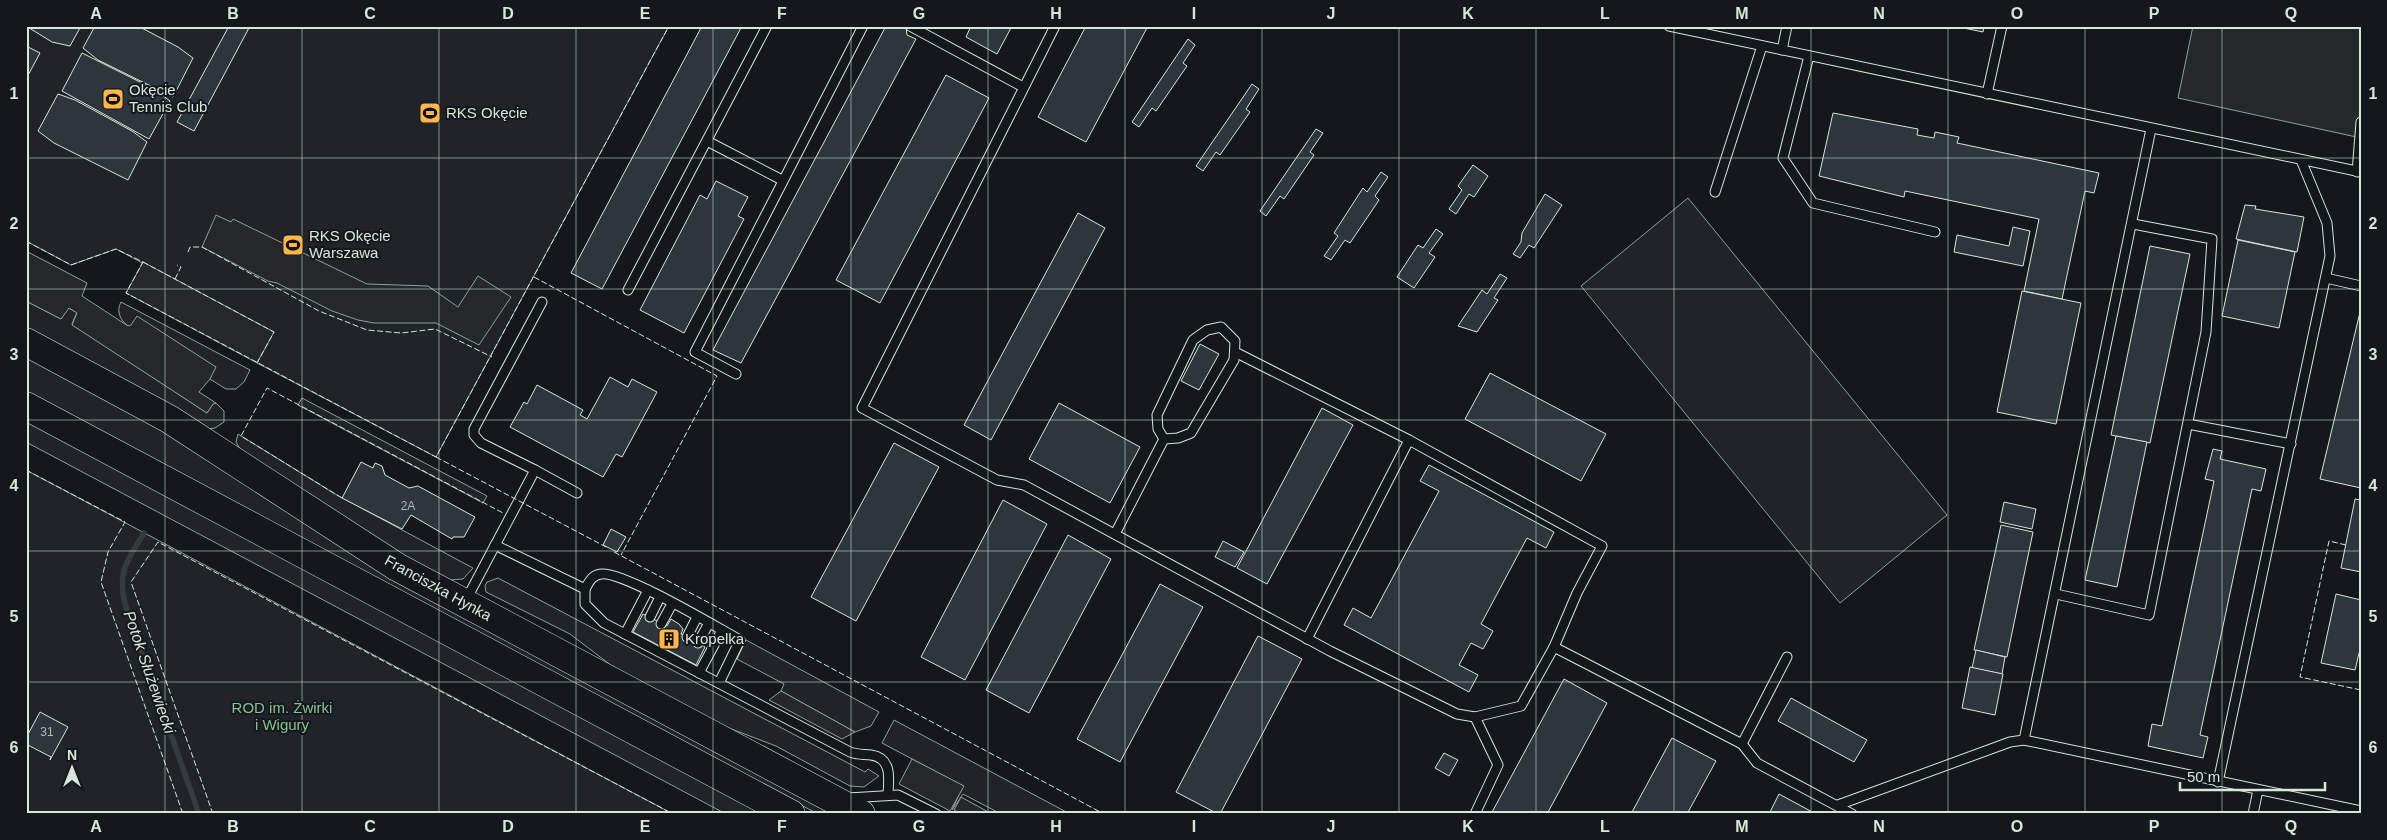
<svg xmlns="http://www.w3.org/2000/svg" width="2387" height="840" font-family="Arial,sans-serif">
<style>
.green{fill:#202428;stroke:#939e99}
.parking{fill:#24282b;stroke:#939e99}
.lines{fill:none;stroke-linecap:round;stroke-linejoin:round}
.stream{stroke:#363b3e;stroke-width:5.5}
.building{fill:#2c363c;stroke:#d8e6dc}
.service-casing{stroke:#d8e6dc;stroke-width:11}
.primary-casing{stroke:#d8e6dc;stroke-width:29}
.service{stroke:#14181c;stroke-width:9}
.primary{stroke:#14181c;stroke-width:28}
.fence{stroke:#d8e6dc;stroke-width:1;stroke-dasharray:6 2.5;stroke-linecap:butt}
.grid{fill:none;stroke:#d8e6dc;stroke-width:1;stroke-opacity:0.55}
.labels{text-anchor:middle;stroke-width:4;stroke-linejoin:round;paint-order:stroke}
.number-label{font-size:12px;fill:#adbab4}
.poi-label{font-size:15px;fill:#d8e6dc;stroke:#14181c;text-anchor:start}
.street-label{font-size:15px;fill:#d8e6dc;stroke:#14181c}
.park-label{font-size:15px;fill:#8ac095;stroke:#14181c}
.water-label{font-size:16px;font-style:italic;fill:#d8e6dc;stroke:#14181c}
.neatline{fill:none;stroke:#d8e6dc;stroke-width:2}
.grid-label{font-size:16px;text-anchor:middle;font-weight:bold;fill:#d8e6dc}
</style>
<rect width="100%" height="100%" fill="#14181c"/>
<g class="green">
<path d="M26,26h643l-233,431 -179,-94 16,-31 -157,-83 -45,16 -45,-24z"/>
<path d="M1688,198l259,317 -107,88 -259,-317z"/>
<path d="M26,301l35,18 7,-11 9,4 -5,12 135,89 6,-9 3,-1 8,8v11l-9,6 -6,1 -48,-29 -135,-72z"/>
<path d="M121,302l129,68 -6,12 -8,7h-10l-16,-10 5,-12 -87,-41c-8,-6 -12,-15 -7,-24z"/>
<path d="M26,355l130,69 682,390h-20l-792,-421z"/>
<path d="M302,398l185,98 -4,7 -185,-98z"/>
<path d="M26,421l739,393h-39l-700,-372z"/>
<path d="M238,434l97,60 138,74 -10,11 -14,1 -40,-21 -168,-108 -5,-9z"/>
<path d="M26,470l647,344h-647z"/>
<path d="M498,578l367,194 3,-3 11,7 -15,11 -14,-1 -74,-40 -63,-24 -101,-56 -42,-32 -84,-42 -1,-6 2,-4z"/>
<path d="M746,640l133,72 -8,14 -16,6 -74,-41 3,-7 -47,-25z"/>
<path d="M894,720l176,94h-69l-38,-20 -11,16 11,-24 -81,-43z"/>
</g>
<g class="parking">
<path d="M2193,26h168v112l-183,-40z"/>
<path d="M216,215l15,7 2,-3 134,65 61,2 30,21 20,-31 33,21 -32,48 -43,-22h-62l-16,-3 -26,-9 -55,-28 -9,-2 -66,-34z"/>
<path d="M26,251l61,32 -5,13 46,30 3,-1 6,-9 79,51 -6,12 -11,13 17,11 -3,1 -6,9 -135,-88 5,-12 -8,-5 -8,11 -35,-18z"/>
<path d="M143,262l131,70 -17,31 -131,-70z"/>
<path d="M781,691l74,41 -13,7 -73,-39z"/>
<path d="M912,759l52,27 -14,25 -51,-27z"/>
<path d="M961,797l31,17h-30l-8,-4z"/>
</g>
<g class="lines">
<path class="stream" d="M144,533c-16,27 -27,37 -19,71l74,210"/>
</g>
<g class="building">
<path d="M26,26h55l-11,20 -18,-4z"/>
<path d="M95,26h43l40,21 15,11 -20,39 -75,-37 -15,-12z"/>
<path d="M229,26h21l-56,105 -17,-9z"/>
<path d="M702,26h40l-140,263 -31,-16z"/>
<path d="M886,26h20l1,9 9,4 -175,324 -28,-13z"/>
<path d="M971,26h41l-15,28 -31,-17z"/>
<path d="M1086,26h62l-62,116 -48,-25z"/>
<path d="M1954,26h30l-1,6z"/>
<path d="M1188,39l7,6 -12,18 4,3 -31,45 -4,-3 -13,19 -7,-5z"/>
<path d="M26,46l14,7 -14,26z"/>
<path d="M82,53l74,37 14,11 -21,38 -87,-48z"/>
<path d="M946,75l43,23 -109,205 -44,-23z"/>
<path d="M1252,84l7,5 -13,20 4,3 -30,43 -4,-3 -13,19 -7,-5z"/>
<path d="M58,94l17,6 57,31 15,11 -19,38 -74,-37 -16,-12z"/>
<path d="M1833,113l85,16 -1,6 17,3 1,-6 24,5 -2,6 142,30 -5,20 -9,-2 -23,108 -38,-8 15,-72 -134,-28 -1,6 -85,-21z"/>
<path d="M1316,129l7,4 -13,19 4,3 -30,44 -4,-3 -14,20 -6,-5z"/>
<path d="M1473,165l15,11 -14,21 -5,-3 -13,20 -7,-5 13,-19 -4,-4z"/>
<path d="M1381,172l7,5 -13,19 4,4 -29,43 -5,-3 -14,20 -7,-4 14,-20 -4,-3 29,-45 4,4z"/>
<path d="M716,181l32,16 -10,19 6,3 -60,114 -44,-23 60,-115 7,4z"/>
<path d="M1545,194l17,11 -28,43 -5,-3 -9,13 -7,-4 8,-12 1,-9z"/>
<path d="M2245,205l11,1 -1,3 49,8 -7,35 -61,-13z"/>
<path d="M1078,213l27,15 -114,212 -27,-15z"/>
<path d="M2013,227l17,4 -7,35 -69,-14 3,-17 52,11z"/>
<path d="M1436,229l7,5 -14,19 6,4 -21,31 -17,-11 21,-32 5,3z"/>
<path d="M2238,240l57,12 -16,76 -57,-12z"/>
<path d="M2150,246l40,8 -40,189 -39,-8z"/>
<path d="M1500,274l7,4 -13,20 4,2 -21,32 -19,-6 24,-36 5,4z"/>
<path d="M2022,291l59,12 -25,121 -59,-12z"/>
<path d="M2361,308v180l-41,-9z"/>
<path d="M1200,344l19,10 -20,36 -18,-9z"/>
<path d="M1490,373l116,61 -25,47 -116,-62z"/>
<path d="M610,377l18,10 4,-8 25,13 -35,65 -6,-3 -13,23 -93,-50 14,-25 3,2 10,-19 46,25 -3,5 7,4z"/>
<path d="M1059,403l81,44 -30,56 -81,-44z"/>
<path d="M1322,408l31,17 -86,159 -30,-16z"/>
<path d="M2116,436l31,6 -30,145 -32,-7z"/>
<path d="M894,443l45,24 -83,154 -45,-24z"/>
<path d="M2213,449l9,2 -2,8 46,10 -5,22 -9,-2 -52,246 8,2 -5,21 -55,-12 4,-22 10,2 52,-245 -9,-2z"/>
<path d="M361,462l12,6 2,-5 7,3 3,9 24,13 9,-2 57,31 -11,20h-11l-1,2 -41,-24 -9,14 -60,-31z"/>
<path d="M1429,465l125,67 -8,16 -19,-10 -46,86 12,7 -10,18 -12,-6 -12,22 19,10 -9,17 -125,-67 9,-17 18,10 68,-127 -19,-10z"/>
<path d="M2355,499l6,1v72l-20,-4z"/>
<path d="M1003,500l44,24 -82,156 -44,-23z"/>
<path d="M2004,502l32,7 -4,20 -32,-7z"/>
<path d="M2001,525l32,7 -26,125 -33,-7z"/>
<path d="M611,529l15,8 -9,15 -14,-7z"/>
<path d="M1068,535l43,24 -82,154 -43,-23z"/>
<path d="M1223,541l21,11 -9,15 -20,-10z"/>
<path d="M1160,584l43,23 -83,155 -43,-23z"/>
<path d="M2336,594l25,6v45l-6,25 -34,-7z"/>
<path d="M643,614l24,12 4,-7 8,5 4,5 -2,5 24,13 -9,18 -63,-33z"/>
<path d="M1258,636l44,23 -82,155h-2l-42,-22z"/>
<path d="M1976,650l29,7 -3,17 -30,-6z"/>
<path d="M1970,667l33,7 -8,41 -33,-7z"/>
<path d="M1564,679l43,24 -60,111h-56z"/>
<path d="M1791,698l76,42 -13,22 -76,-41z"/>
<path d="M40,712l28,15 -18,33 1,-3 -25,-13v-6z"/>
<path d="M1672,738l44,23 -29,53h-56z"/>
<path d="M1444,753l14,7 -9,16 -14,-8z"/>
<path d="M1779,794l37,20h-47z"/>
</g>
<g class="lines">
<g class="service-casing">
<g id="service">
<path d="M910,26l113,61"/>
<path d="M1055,26l-193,382 135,72 27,5 306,166 127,63 18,3 46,-11 33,-59 188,97 15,19 95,51"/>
<path d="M1669,26l692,146"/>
<path d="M1782,50l5,-24"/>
<path d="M1809,56l-26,102 30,45 122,29"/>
<path d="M1987,94l15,-68"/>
<path d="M707,141l75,39"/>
<path d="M2357,172l4,-50"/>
<path d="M1715,192l47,-146"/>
<path d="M2326,278l35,8"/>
<path d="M628,290l139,-264"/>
<path d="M1221,327l14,14 -1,19 -43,73 -13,5 -14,1 -6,-10 -1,-14 36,-75 14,-10z"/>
<path d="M1235,352l174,88"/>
<path d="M736,374l-41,-22 168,-326"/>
<path d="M2188,424l103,20"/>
<path d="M535,470l42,23"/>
<path d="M1115,534l49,-95"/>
<path d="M495,545l90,44c4,-7 7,-14 16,-15 22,-3 115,53 139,66l-21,43"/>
<path d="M585,589v15l19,19 246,129c7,3 14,2 21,3 21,3 18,23 17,39"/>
<path d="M2056,594l93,21 57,-283 6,-93 -79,-15"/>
<path d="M466,600l69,-130 -54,-27 -7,-8v-6l68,-127"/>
<path d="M650,617l10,-20"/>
<path d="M661,624l11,-20"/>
<path d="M625,634l23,-44"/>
<path d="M687,637l10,-20"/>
<path d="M1307,639l102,-199 193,106 -25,47 -23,54"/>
<path d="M698,643l11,-20"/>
<path d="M699,673l23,-43"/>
<path d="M2024,740l127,-611"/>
<path d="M1742,744l45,-87"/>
<path d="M2218,782l112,-526 -3,-33 -26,-63"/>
<path d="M848,798l50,-3 38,19"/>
<path d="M1838,805l172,-63 14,-2 337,71"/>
<path d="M1475,814l23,-49 -23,-48"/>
<path d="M2253,814l5,-24"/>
</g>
</g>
<g class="primary-casing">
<g id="primary">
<path d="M26,342l143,77 228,148 464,247"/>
<path d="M26,406l765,408"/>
</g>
</g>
<use href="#service" class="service"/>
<use href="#primary" class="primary"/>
<g class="fence">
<path d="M26,241l45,24 45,-16 27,13 -17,31 310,164 233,-431"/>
<path d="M188,252l2,-5h12l117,64 48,19 34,3 34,-4 57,28"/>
<path d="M143,262l131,70 -17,31"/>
<path d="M534,277l183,99 -96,179"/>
<path d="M175,279l6,-12 -4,-2"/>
<path d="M436,457l170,90"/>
<path d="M26,470l99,52 -17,30 -7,30 82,232"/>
<path d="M342,498l-101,-62 26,-48 236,125"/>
<path d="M2346,545l-17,-4 -29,136 61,13"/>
<path d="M614,552l490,262"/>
<path d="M213,814l-82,-232 27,-40 515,272"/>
</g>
</g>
<path class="grid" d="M165,26v788M302,26v788M439,26v788M576,26v788M713,26v788M851,26v788M988,26v788M1125,26v788M1262,26v788M1399,26v788M1536,26v788M1674,26v788M1811,26v788M1948,26v788M2085,26v788M2222,26v788M26,158h2335M26,289h2335M26,420h2335M26,551h2335M26,682h2335"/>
<defs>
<g id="stadium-square" transform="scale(1.125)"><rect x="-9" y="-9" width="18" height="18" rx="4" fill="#ffb74d" stroke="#14181c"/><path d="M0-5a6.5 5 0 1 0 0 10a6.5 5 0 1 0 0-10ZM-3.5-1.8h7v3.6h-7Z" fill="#111"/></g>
<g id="building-square" transform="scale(1.125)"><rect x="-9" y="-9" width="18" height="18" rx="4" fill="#ffb74d" stroke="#14181c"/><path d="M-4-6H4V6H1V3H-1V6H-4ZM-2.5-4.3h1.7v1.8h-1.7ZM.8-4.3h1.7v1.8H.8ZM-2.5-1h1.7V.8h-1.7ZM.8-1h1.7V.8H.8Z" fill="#111"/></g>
</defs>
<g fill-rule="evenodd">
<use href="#stadium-square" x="113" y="99"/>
<use href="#stadium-square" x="430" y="113"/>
<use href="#stadium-square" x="293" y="245"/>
<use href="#building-square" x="669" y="639"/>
</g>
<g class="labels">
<g class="number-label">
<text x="408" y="510">2A</text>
<text x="47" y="736">31</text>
</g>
<g class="poi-label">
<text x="129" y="95">Okęcie<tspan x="129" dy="17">Tennis Club</tspan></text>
<text x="446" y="118">RKS Okęcie</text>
<text x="309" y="241">RKS Okęcie<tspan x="309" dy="17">Warszawa</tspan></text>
<text x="685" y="644">Kropelka</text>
</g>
<g class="street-label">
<text transform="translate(438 588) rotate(29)" y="5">Franciszka Hynka</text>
</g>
<g class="park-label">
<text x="282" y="713">ROD im. Żwirki<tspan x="282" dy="17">i Wigury</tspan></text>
</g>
<g class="water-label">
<text transform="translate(150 672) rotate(71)" y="6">Potok Służewiecki</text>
</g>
</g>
<rect width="2387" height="840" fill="none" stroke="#14181c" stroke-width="55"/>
<g transform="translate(72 768)" stroke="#14181c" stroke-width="4" paint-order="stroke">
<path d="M0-4L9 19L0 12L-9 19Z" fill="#d8e6dc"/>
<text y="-8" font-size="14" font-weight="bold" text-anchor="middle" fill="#d8e6dc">N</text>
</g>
<path d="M2180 782v8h145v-8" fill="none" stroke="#d8e6dc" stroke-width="2.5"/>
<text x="2187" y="782" font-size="15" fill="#d8e6dc" stroke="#14181c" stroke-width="4" paint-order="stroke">50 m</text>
<rect x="28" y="28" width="2332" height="784" class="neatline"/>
<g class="grid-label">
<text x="96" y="19">A</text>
<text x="233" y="19">B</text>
<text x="370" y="19">C</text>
<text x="508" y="19">D</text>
<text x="645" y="19">E</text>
<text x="782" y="19">F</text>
<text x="919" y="19">G</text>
<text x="1056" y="19">H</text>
<text x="1194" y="19">I</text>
<text x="1331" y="19">J</text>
<text x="1468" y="19">K</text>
<text x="1605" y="19">L</text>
<text x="1742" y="19">M</text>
<text x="1879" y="19">N</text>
<text x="2017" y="19">O</text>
<text x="2154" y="19">P</text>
<text x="2291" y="19">Q</text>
<text x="14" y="99">1</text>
<text x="2373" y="99">1</text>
<text x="14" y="229">2</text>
<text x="2373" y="229">2</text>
<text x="14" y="360">3</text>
<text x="2373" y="360">3</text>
<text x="14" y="491">4</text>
<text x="2373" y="491">4</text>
<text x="14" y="622">5</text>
<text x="2373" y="622">5</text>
<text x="14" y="753">6</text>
<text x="2373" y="753">6</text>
<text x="96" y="832">A</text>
<text x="233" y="832">B</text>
<text x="370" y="832">C</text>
<text x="508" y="832">D</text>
<text x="645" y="832">E</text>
<text x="782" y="832">F</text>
<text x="919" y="832">G</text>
<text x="1056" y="832">H</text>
<text x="1194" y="832">I</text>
<text x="1331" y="832">J</text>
<text x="1468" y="832">K</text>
<text x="1605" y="832">L</text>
<text x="1742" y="832">M</text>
<text x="1879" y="832">N</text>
<text x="2017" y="832">O</text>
<text x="2154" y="832">P</text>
<text x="2291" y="832">Q</text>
</g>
</svg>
